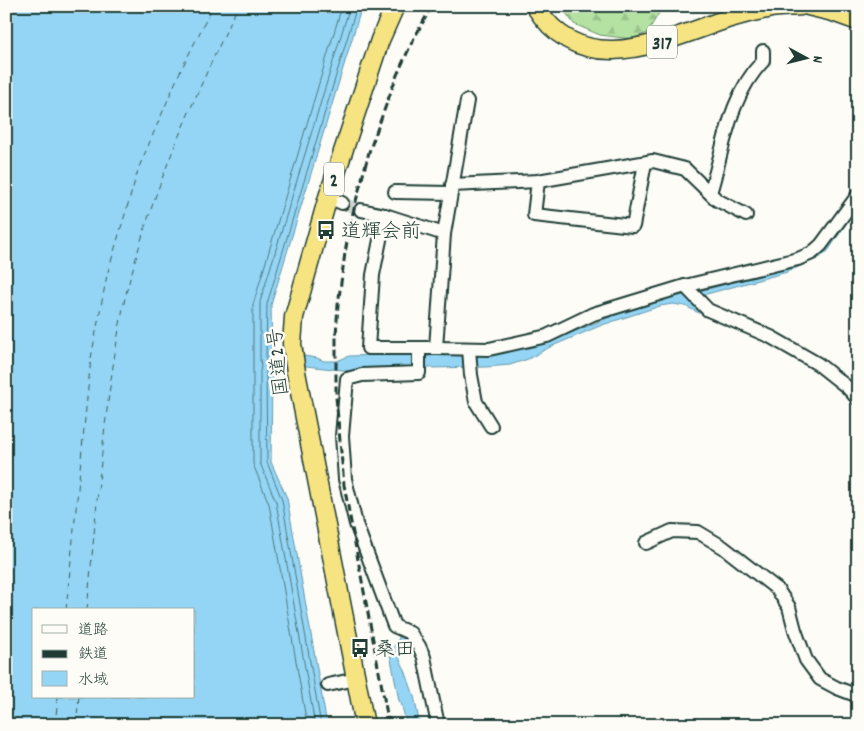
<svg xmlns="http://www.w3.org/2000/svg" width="864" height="731" font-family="Dekko,'Klee One',sans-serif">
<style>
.forest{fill:url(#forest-firs);stroke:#69906b}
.water{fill:#94d5f5;stroke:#6598a8;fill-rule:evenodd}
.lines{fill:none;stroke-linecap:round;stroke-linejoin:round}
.shore{stroke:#4e7a81;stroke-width:1}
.ferry{stroke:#365b5b;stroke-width:1;stroke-dasharray:6 5;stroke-linecap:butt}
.minor-tunnel{stroke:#d1d6d0;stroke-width:12;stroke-dasharray:12 6;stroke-linecap:butt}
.minor-casing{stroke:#1f3d34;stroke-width:16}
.highway-casing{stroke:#1f3d34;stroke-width:21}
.minor{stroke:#fdfcf7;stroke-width:12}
.highway{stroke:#f6e381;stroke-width:18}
.rail{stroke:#1f3d34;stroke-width:3;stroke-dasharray:8 4;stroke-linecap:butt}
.labels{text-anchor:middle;stroke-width:5;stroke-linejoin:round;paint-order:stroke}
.shield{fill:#fdfcf7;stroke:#62766e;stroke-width:1}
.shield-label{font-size:19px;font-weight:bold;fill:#1f3d34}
.poi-label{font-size:20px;fill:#1f3d34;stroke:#fdfcf7;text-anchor:start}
.street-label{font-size:20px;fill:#1f3d34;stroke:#fdfcf7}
</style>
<defs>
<pattern id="forest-firs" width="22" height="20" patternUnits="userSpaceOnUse" patternTransform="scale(1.25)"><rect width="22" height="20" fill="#b3e2a2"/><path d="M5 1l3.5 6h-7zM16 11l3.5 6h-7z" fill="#9ac38c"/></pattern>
</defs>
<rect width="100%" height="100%" fill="#fdfcf7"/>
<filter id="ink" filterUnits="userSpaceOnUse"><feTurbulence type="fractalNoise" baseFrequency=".02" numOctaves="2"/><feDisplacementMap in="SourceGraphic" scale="10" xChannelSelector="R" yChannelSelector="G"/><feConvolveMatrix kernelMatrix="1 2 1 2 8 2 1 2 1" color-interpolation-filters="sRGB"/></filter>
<g filter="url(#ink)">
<path class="forest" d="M561,6h104l-3,2 -15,25 -15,6 -32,-4 -26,-11z"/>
<g class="water">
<path d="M6,6h356l-91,299 1,56h13l19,-5 13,2 7,3h13l12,-5 63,-2 4,3 91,-7 27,-5 20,-5 68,-28 36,-12 26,-5 81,-21 30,-9 63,-59 -30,45 -9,7 -32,14 -84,23 -9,5 10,13 -3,1 -16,-8 -12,-2 -13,2 -58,19 -52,22 -22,12 -18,6 -24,2 -60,1 -9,-2 -4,3 -62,2 -45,-5 -34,4 -1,92 16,36 40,227h-321zM34,610h160v87h-160z"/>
<path d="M400,636l4,2 -5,12 1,10 5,10 9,26 6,29h-13l-6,-22 -2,-2 -9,-47z"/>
</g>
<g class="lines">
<g class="shore">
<path d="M307,725l-38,-221 -16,-40v-159l89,-299"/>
<path d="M315,725l-39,-223 -16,-39v-92l1,-5 -1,-6v-58l90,-296"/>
<path d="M321,725l-39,-225 -15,-38 -1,-91 2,-6 -2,-5 1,-56 90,-298"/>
</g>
<g class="ferry">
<path d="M66,610l25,-252 16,-83 32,-108 40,-93 34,-68"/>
<path d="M87,610c10,-104 17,-209 38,-312 3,-13 7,-26 11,-40 24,-87 63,-170 102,-252"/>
<path d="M55,725l3,-28"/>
<path d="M76,725l3,-28"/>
</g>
<path class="minor-tunnel" d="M342,203l19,7"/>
<g class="minor-casing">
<g id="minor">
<path d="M538,181l-4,34 99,11 12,-63"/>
<path d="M452,185l86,-4 115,-20 32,8 32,31 29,15"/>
<path d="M395,192l56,1"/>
<path d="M710,193c14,-45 19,-97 53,-132v-10"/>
<path d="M328,197l14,6"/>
<path d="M361,210l24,5 59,19"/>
<path d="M385,215l-12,60 -5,73h68l53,1 58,-13 46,-22 92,-28 113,-27 14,-6 9,-8 37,-50"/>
<path d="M685,286l23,24 63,27 47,27 29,23 11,12"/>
<path d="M419,348v25l-57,2 -15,4 -5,57 3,43 11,45 38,102 16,7 9,13 5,11 14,68"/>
<path d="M436,348l8,-114 23,-133"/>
<path d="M469,349l2,26 5,27 15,24"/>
<path d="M646,543l26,-12 26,1 25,15 54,42 12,18 6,23 11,30 14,19 17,9 21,8"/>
<path d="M328,685l28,-6"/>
</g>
</g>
<g class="highway-casing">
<g id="highway">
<path d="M535,6c47,76 127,35 192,13 13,-4 27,-8 40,-10 11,-3 23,-2 34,-3"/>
<path d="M808,6l25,6 25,9"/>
<path d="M365,725l-69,-353 -4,-28 2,-27 34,-120 52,-157 15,-34"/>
</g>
</g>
<use href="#minor" class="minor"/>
<use href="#highway" class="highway"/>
<path class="rail" d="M389,725l-45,-240 -8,-88v-62l2,-30 7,-52 6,-33 18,-68 28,-77 16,-35 19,-34"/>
</g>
</g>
<defs>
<g id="bus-bare" transform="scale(1.5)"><path d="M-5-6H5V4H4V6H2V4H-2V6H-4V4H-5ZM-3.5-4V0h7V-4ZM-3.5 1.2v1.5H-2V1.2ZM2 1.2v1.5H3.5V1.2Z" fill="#1f3d34" stroke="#fdfcf7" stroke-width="2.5" paint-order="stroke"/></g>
</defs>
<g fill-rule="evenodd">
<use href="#bus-bare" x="326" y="230"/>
<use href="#bus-bare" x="360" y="648"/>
</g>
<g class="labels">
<g class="shield">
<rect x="647" y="25.5" width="30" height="33" rx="4"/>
<rect x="324" y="162.5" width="20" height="33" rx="4"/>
</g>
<g class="shield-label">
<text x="662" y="49">317</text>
<text x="334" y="186">2</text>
</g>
<g class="poi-label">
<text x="341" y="237">道輝会前</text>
<text x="375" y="655">桑田</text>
</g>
<g class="street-label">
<text transform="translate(277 362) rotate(-96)" y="7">国道2号</text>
</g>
</g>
<rect width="864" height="731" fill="none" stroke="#fdfcf7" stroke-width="25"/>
<rect x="12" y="12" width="839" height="706" fill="none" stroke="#1f3d34" stroke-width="2" filter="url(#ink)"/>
<rect x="32" y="608" width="162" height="90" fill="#fdfcf7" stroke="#a4b0a9"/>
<rect x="42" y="625" width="25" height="8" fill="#fdfcf7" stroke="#a4b0a9"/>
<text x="78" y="634" font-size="15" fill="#1f3d34">道路</text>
<rect x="42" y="650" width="25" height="8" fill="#1f3d34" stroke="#a4b0a9"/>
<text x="78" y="658" font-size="15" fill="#1f3d34">鉄道</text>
<rect x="42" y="671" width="25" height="15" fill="#94d5f5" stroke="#a4b0a9"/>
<text x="78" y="684" font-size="15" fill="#1f3d34">水域</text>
<g transform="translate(806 58) rotate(97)" stroke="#fdfcf7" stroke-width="4" paint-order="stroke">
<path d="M0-4L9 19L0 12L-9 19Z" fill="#1f3d34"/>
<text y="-8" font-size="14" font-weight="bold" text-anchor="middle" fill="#1f3d34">N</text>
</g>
</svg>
